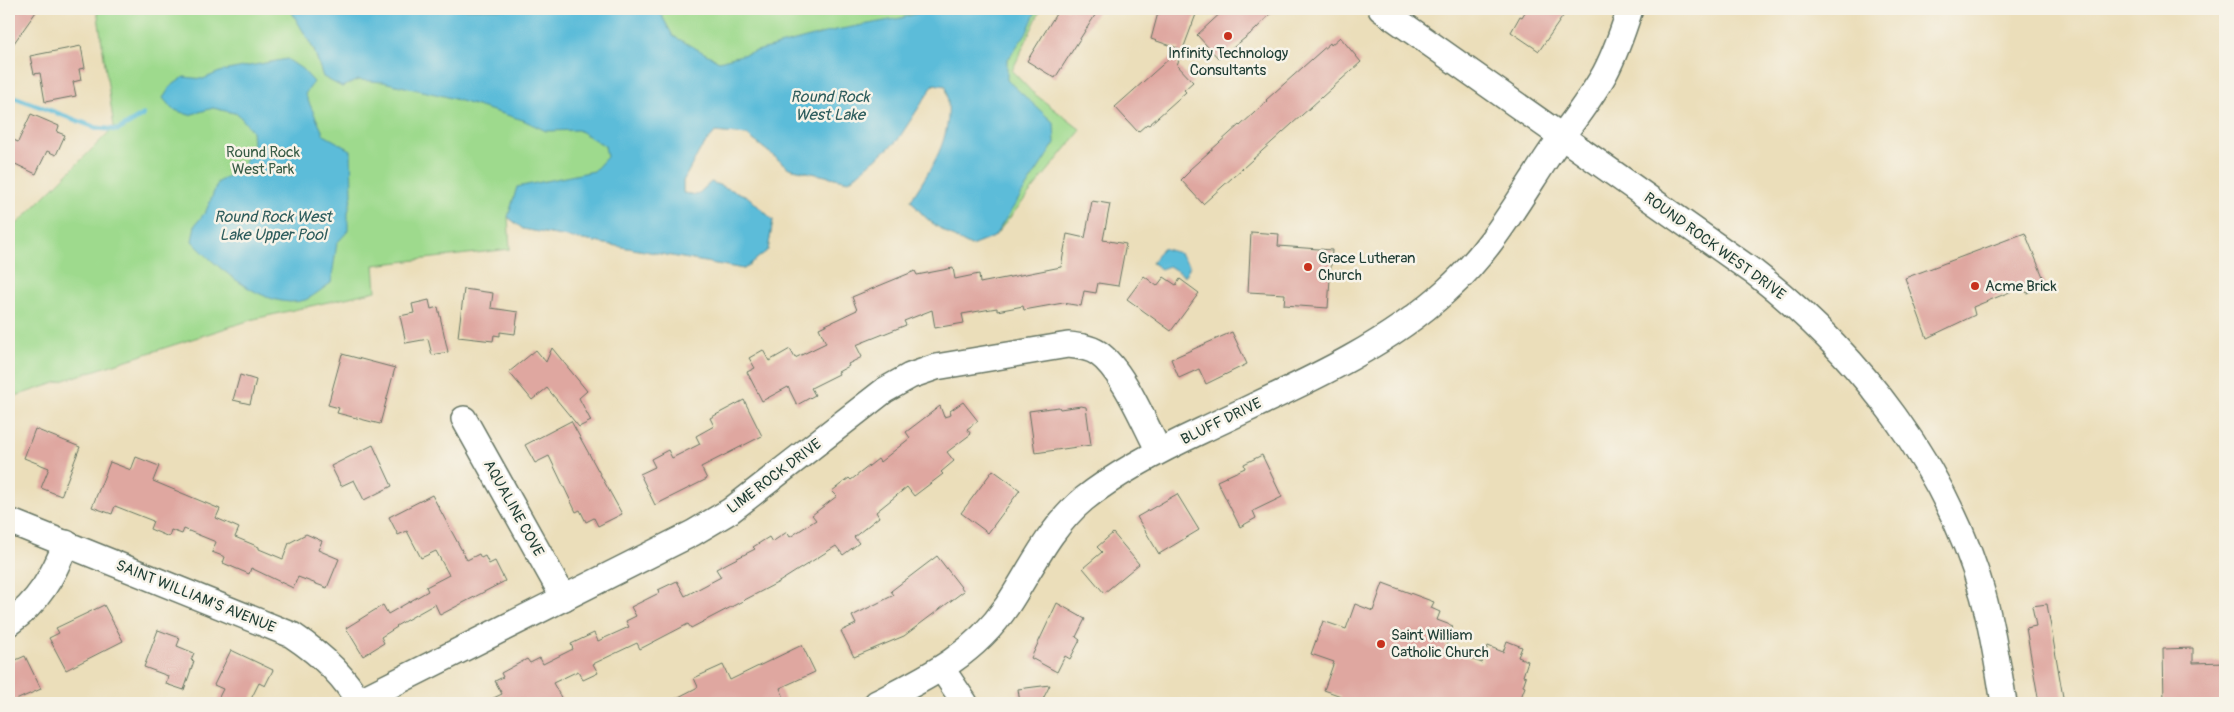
<svg xmlns="http://www.w3.org/2000/svg" width="2234" height="712" font-family="Pangolin,sans-serif">
<style>
.green{fill:#9eda8d;stroke:#5e8c60}
.water{fill:#5bbcd9;stroke:#3d7c86}
.lines{fill:none;stroke-linecap:round;stroke-linejoin:round}
.stream{stroke:#5bbcd9;stroke-width:5}
.building{fill:#dfa7a0}
.minor-casing{stroke:#667563;stroke-width:28}
.minor{stroke:#fff;stroke-width:25}
.poi-dot{fill:#c8321e;stroke:#f7f3e8;stroke-width:2}
.labels{text-anchor:middle;stroke-width:5;stroke-linejoin:round;paint-order:stroke}
.poi-label{font-size:15px;fill:#1f3d34;stroke:#f7f3e8;text-anchor:start}
.park-label{font-size:15px;fill:#385c46;stroke:#f7f3e8}
.street-label{font-size:15px;fill:#1f3d34;stroke:#f7f3e8}
.water-label{font-size:16px;font-style:italic;fill:#2e5d5d;stroke:#f7f3e8}
</style>
<rect width="100%" height="100%" fill="#f7f3e8"/>
<filter id="ink" filterUnits="userSpaceOnUse"><feTurbulence type="fractalNoise" baseFrequency=".02" numOctaves="2"/><feDisplacementMap in="SourceGraphic" scale="10" xChannelSelector="R" yChannelSelector="G"/><feConvolveMatrix kernelMatrix="1 2 1 2 8 2 1 2 1" color-interpolation-filters="sRGB"/></filter>
<filter id="wash" filterUnits="userSpaceOnUse"><feTurbulence type="fractalNoise" baseFrequency=".0096" numOctaves="4" result="noise"/><feDisplacementMap in="SourceGraphic" scale="20" xChannelSelector="R" yChannelSelector="G"/><feGaussianBlur stdDeviation="1.12" result="paint"/><feColorMatrix in="noise" values="0 0 0 0 0 0 0 0 0 0 0 0 0 0 0 0 0 1.4 0 .05"/><feComposite in="paint" operator="in"/></filter>
<g filter="url(#wash)">
<rect width="100%" height="100%" fill="#ebdeba"/>
<path class="green" d="M97,9h944l-29,62 20,21 49,38 -87,107 -23,9c-23,-12 -45,-23 -60,-46 12,-19 30,-45 36,-67 4,-15 1,-32 -1,-47l-12,-2 -37,57 -48,40 -60,-13 -42,-33 -32,-3 -15,18 -17,31v12l14,2 14,-13 36,14 26,24 -5,30 -24,19 -221,-40 -15,-12 2,32 -136,16 2,26 -122,28 -245,79v-166l105,-105z"/>
<g class="water">
<path d="M290,9h368l15,27 46,25 117,-31 65,-12 31,-9h105l-10,23 -20,28v20l47,43 1,20 -61,94 -23,9c-23,-12 -45,-23 -60,-46 25,-39 44,-66 35,-114l-12,-2 -37,57 -48,40 -60,-13 -42,-33 -32,-3 -15,18 -17,31v12l14,2 14,-13 36,14 26,24 -5,30 -24,19 -221,-40 -15,-12 9,-30 77,-16 13,-14 -2,-11 -27,-16 -32,1 -23,-11 -79,-24 -61,-14 -25,-2 -16,7 -19,-10 -9,-27z"/>
<path d="M287,59l15,10 12,13 -9,12 19,41 27,15 1,45 -4,18v18l-11,12 -6,40c-8,5 -18,14 -26,17 -38,12 -89,-33 -113,-59l3,-16 11,-14 12,-29 25,-15 10,-23 -1,-13 -14,-17 -25,-6 -24,7 -17,-6 -9,-11 8,-12 13,-9 19,2 19,-8z"/>
<path d="M1162,248l17,5 11,13 -5,10 -16,-10 -8,3 -9,-6z"/>
</g>
<g class="lines">
<path class="stream" d="M9,95l88,33 21,2 25,-15"/>
</g>
<g id="blocks">
<g class="building">
<path d="M9,9h29l-29,41z"/>
<path d="M1059,9h40l-44,69 -28,-17z"/>
<path d="M1162,9h36l-21,56 16,17 -9,8 2,2 -37,33 -2,-1 -9,8 -23,-25 65,-58 -29,-10 7,-26 2,1z"/>
<path d="M1225,9h50l-20,21 -36,29 -22,-24z"/>
<path d="M1527,9h41l-29,42 -28,-19 9,-16 2,1z"/>
<path d="M1340,37l21,25 -158,142 -22,-24 9,-9 -1,-1 50,-45 1,1 27,-25 -1,-1 64,-57 1,2z"/>
<path d="M81,46l4,22 -6,1 2,11 -8,2 3,14 -31,6 -5,-29 -6,1 -4,-18z"/>
<path d="M31,114l28,12 -2,6 8,3 -9,20 -9,-4 -11,23 -27,-13v-23l9,4z"/>
<path d="M1092,201l18,3 -7,36 23,4 -8,42 -20,-3 -2,10 -12,-2 -3,15 -18,-3 -39,7 -1,-4 -26,5v-3l-35,6 2,9 -29,5 -3,-18 -28,11 2,4 -50,20 6,12 -14,7 1,2 -11,6 1,2 -28,14 4,7 -18,10 -9,-18 -26,14 -15,-29 8,-4 -6,-10 14,-8 6,11 21,-12 5,9 31,-15 -7,-15 38,-18 -5,-13 63,-26 2,4 36,-7 2,11 24,-5 1,9 81,-16 6,-33 18,4z"/>
<path d="M1251,232l28,2 -1,12 54,4 -4,58 -44,-3 1,-11 -37,-2z"/>
<path d="M2025,233l21,51 -19,9 -5,-6 -49,20 2,8 -48,23 -22,-60z"/>
<path d="M1144,276l13,10 7,-9 12,8 4,-6 19,14 -28,38 -44,-32z"/>
<path d="M464,289l29,4 -2,15 27,4 -3,22 -15,-2v4l-6,-1 -1,6 -35,-4z"/>
<path d="M429,300l2,9 7,-2 10,45 -16,3 -4,-16 -22,4 -6,-27 14,-3 -2,-9z"/>
<path d="M1232,332l15,32 -41,20 -7,-15 -20,9 -8,-19z"/>
<path d="M552,348l35,43 -8,7 12,23 -12,6 -32,-39 -15,12 -23,-28 27,-22 10,12z"/>
<path d="M342,354l53,14 -15,56 -43,-11 2,-5 -11,-3z"/>
<path d="M240,375l16,5 -6,24 -17,-4z"/>
<path d="M744,400l18,36 -61,31 6,12 -52,26 -15,-31 15,-7 -4,-8 17,-9 4,8 28,-14 -4,-8 18,-10 -4,-8z"/>
<path d="M963,402l15,19 -11,8 4,5 -24,18 7,9 -13,11 2,2 -29,22 -7,-9 -31,25 3,5 -25,20 5,6 -16,12 -7,-9 -57,36 -88,46 -3,-4 -48,25 -3,-6 -44,21 5,9 -15,7 -5,-9 -25,12 11,20h-81l19,-9 -7,-13 8,-4 -2,-4 26,-14 3,4 10,-5 3,6 30,-15 -2,-5 23,-11 4,8 31,-14 -3,-6 10,-5 -5,-9 28,-14 -1,-3 19,-9 8,15 36,-19 -5,-8 39,-20 -2,-2 16,-10 3,5 15,-10 3,5 26,-17 -4,-5 25,-19 -5,-5 17,-13 2,2 27,-21 2,3 30,-24 -4,-6 34,-26 4,11 7,-2 -1,-4z"/>
<path d="M1081,406l5,1 5,38 -56,8 -6,-42 30,-4 1,2z"/>
<path d="M571,421l51,93 -24,12 -4,-8 -8,4 -6,-12 -4,2 -27,-56 -14,7 -10,-18z"/>
<path d="M35,429l45,18 -19,49 -20,-8 8,-20 -25,-10z"/>
<path d="M373,445l19,41 -28,14 -10,-20 -13,6 -10,-20z"/>
<path d="M1262,455l20,42 -29,14 3,7 -16,9 -23,-46 28,-13 -1,-4z"/>
<path d="M136,457l23,9 -6,15 67,28 -4,9 23,10 -4,9 24,10v2l24,10 6,-16 17,-9 16,7 -4,9 21,9 -12,29 -29,-11 -5,11 -42,-20 -2,6 -26,-11 2,-6 -13,-5 4,-10 -32,-13 -2,5 -11,-4 -2,7 -19,-8 3,-8 -38,-15 -3,8 -20,-7 18,-45 21,8z"/>
<path d="M993,470l27,20 -32,43 -27,-20z"/>
<path d="M1177,494l22,36 -40,24 -22,-37z"/>
<path d="M432,495l35,65 12,-6 2,4 4,-2 4,8 6,-3 10,20 -65,34 -5,-11 -39,22 1,1 -16,10 3,6 -21,13 -17,-28 37,-23 5,9 40,-23 -2,-4 23,-12 -13,-24 -15,7 -14,-27 -9,4 -9,-18z"/>
<path d="M1113,533l26,31 -35,29 -21,-25 19,-16 -5,-5z"/>
<path d="M937,556l27,35 -60,45 -50,21 -13,-26 15,-7 -4,-8 42,-21 -3,-4z"/>
<path d="M1383,583l51,19 -3,6 9,4 -3,8 16,6 -8,23 37,14 6,-17 15,6 4,-11 15,6 -4,10 10,4 -5,15 3,1 -3,9 2,1 -6,16h-180l2,-7 -17,-6 10,-28 -23,-8 12,-33 23,8 9,-25 18,7z"/>
<path d="M1057,603l28,16 -9,18 4,3 -10,19 -5,-3 -8,16 -26,-14z"/>
<path d="M2047,604l17,99h-25l-13,-75 10,-2 -4,-20z"/>
<path d="M104,605l19,36 -57,29 -17,-32 10,-5 -3,-5z"/>
<path d="M158,630l22,8 -3,8 17,7 -3,7 3,1 -10,29 -18,-6 2,-8 -24,-9z"/>
<path d="M802,645l13,27 -35,16 5,12 -7,3h-111l31,-16 -4,-9 29,-13 7,15z"/>
<path d="M2193,648v15l32,-1v41h-61l-1,-54z"/>
<path d="M231,650l42,20 -8,16 -6,-3 -10,20h-33l7,-14 -9,-4z"/>
<path d="M25,656l16,33 -32,14v-40z"/>
<path d="M1050,685l-9,18h-21l-2,-14z"/>
</g>
</g>
</g>
<g filter="url(#ink)">
<use href="#blocks" fill-opacity="0" stroke="#667563" stroke-width="1"/>
<g class="lines">
<g class="minor-casing">
<g id="minor">
<path d="M1381,9l374,264c104,81 192,194 228,322 10,36 15,72 21,108"/>
<path d="M464,419l100,179"/>
<path d="M9,521l283,114c27,18 52,39 67,68"/>
<path d="M9,623c29,-20 45,-48 57,-80"/>
<path d="M942,669l23,34"/>
<path d="M355,703l338,-170 37,-22 155,-121 25,-14 26,-9 132,-22c10,1 21,2 30,8 25,17 46,70 61,98"/>
<path d="M877,703c51,-26 96,-47 130,-97 24,-36 42,-78 77,-107 35,-28 78,-50 119,-69 83,-40 174,-76 243,-139 43,-38 71,-88 102,-135 19,-28 41,-54 57,-83 11,-21 18,-42 25,-64"/>
</g>
</g>
<use href="#minor" class="minor"/>
</g>
</g>
<g class="poi-dot">
<circle cx="1228" cy="36" r="5"/>
<circle cx="1308" cy="267" r="5"/>
<circle cx="1975" cy="286" r="5"/>
<circle cx="1381" cy="644" r="5"/>
</g>
<g class="labels">
<g class="poi-label">
<text x="1228" y="58" text-anchor="middle">Infinity Technology<tspan x="1228" dy="17">Consultants</tspan></text>
<text x="1318" y="263">Grace Lutheran<tspan x="1318" dy="17">Church</tspan></text>
<text x="1985" y="291">Acme Brick</text>
<text x="1391" y="640">Saint William<tspan x="1391" dy="17">Catholic Church</tspan></text>
</g>
<g class="park-label">
<text x="263" y="157">Round Rock<tspan x="263" dy="17">West Park</tspan></text>
</g>
<g class="street-label">
<text transform="translate(1715 246) rotate(36)" y="5">ROUND ROCK WEST DRIVE</text>
<text transform="translate(1221 421) rotate(-26)" y="5">BLUFF DRIVE</text>
<text transform="translate(774 476) rotate(-37)" y="5">LIME ROCK DRIVE</text>
<text transform="translate(514 508) rotate(61)" y="5">AQUALINE COVE</text>
<text transform="translate(196 596) rotate(22)" y="5">SAINT WILLIAM'S AVENUE</text>
</g>
<g class="water-label">
<text x="830" y="102">Round Rock<tspan x="830" dy="18">West Lake</tspan></text>
<text x="273" y="222">Round Rock West<tspan x="273" dy="18">Lake Upper Pool</tspan></text>
</g>
</g>
<rect width="2234" height="712" fill="none" stroke="#f7f3e8" stroke-width="30"/>
</svg>
